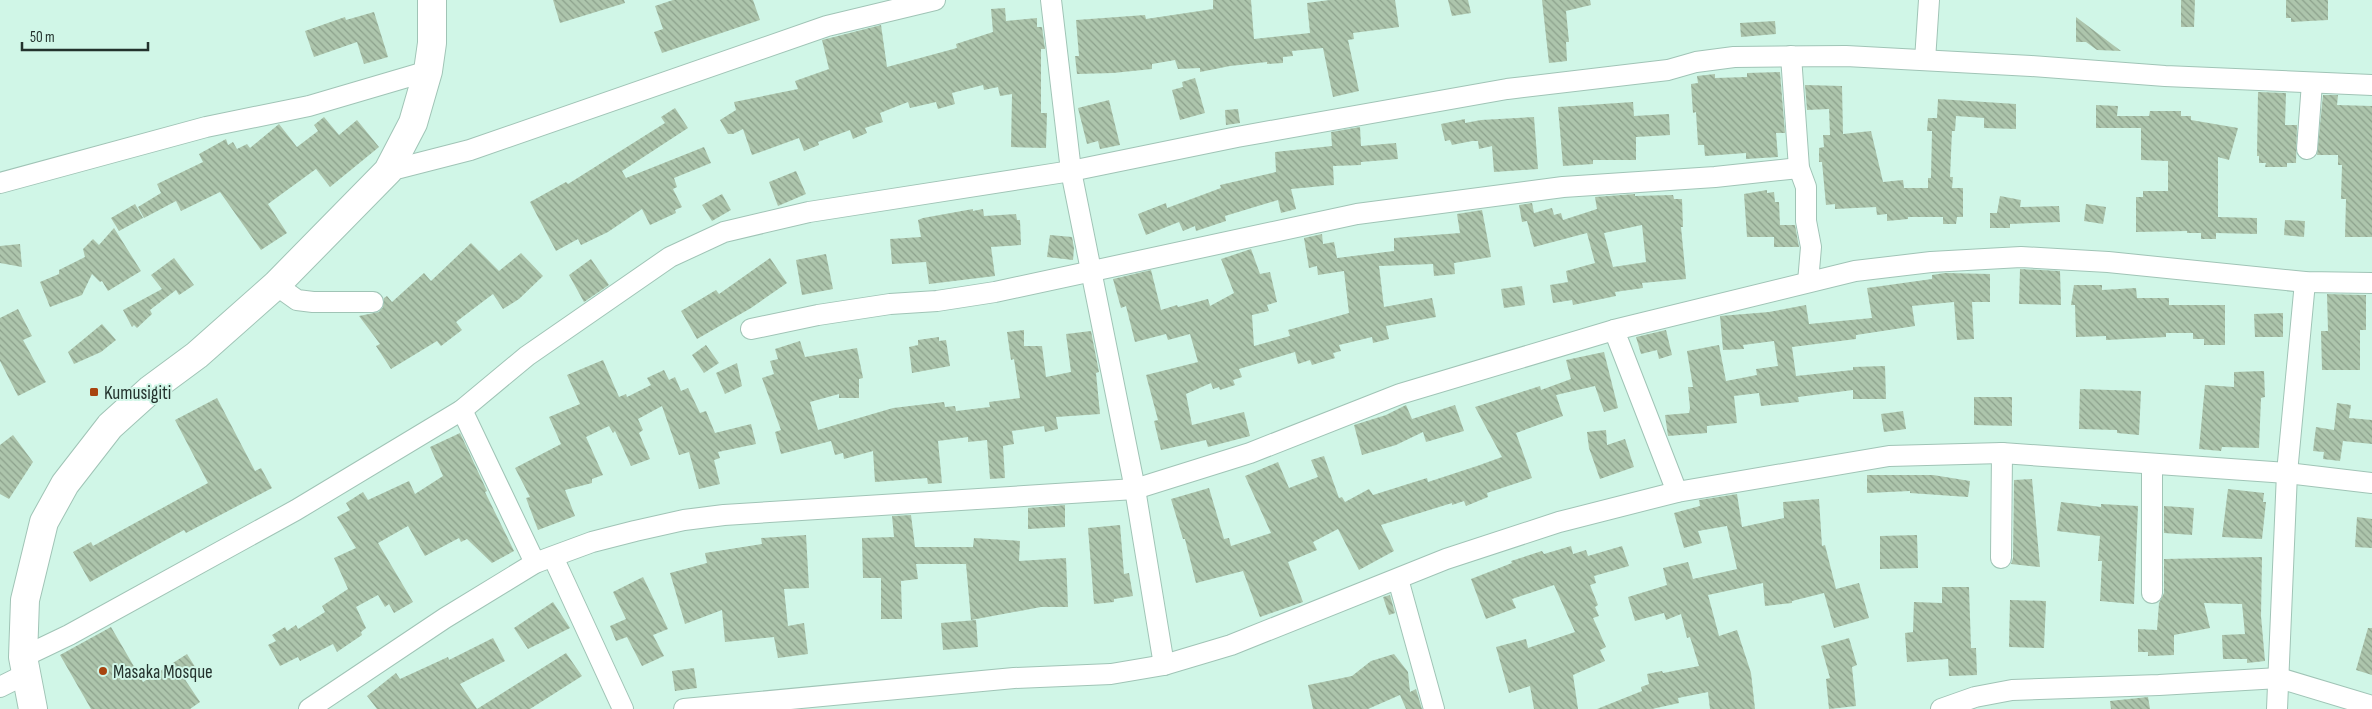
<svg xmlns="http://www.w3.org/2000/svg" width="2372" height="709" font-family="'Sofia Sans Condensed',sans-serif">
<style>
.building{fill:url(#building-back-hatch);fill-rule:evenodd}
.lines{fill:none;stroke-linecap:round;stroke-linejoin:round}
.minor-casing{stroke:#a0c4b6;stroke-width:22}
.secondary-casing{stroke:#a0c4b6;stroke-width:30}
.minor{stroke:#fff;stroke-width:20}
.secondary{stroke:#fff;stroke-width:28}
.poi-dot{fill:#a8440f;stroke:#d0f6e7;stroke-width:2}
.labels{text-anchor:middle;stroke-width:4;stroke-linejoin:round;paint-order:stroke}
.poi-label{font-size:19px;fill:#23322d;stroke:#d0f6e7;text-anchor:start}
</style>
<defs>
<pattern id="building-back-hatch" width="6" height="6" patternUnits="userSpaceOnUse" patternTransform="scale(1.25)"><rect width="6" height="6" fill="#adc5ac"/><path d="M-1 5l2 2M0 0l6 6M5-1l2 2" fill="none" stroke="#8ca18c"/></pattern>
</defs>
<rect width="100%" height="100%" fill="#d0f6e7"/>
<g class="building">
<path d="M553,0h71l1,3 -65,20z"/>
<path d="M673,0h80l7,20 -98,33 -8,-21 9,-3 -8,-23z"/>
<path d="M1213,0h38l3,39 56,-6 -3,-30 23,-3h65l4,27 -46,6 1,6 -6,1 11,51 -26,6 -10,-49 -31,3 1,5 -10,1v6l-16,1v-2l-37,4 -30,6v-4l-22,1 -3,-9 -23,4v5l-39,4 -36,1 -2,-18h4l-3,-36 69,-5 1,4 67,-10z"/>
<path d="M1448,0h20l3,13 -19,3z"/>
<path d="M1542,0h48l1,5 -25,6 3,31h-3l1,19 -18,2z"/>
<path d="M2181,0h14l-1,27h-13z"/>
<path d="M2286,0h42v20l-37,2v-4h-5z"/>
<path d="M1005,8l1,13 31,-3v9h5l3,22h-4v64h6l-1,35 -35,-1 1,-53 -12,2 -2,-9 -14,3 -1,-5 -31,8 3,11 -17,5 -2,-7 -26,6 -2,-6 -28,11 3,9 -18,6 2,5 -14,6 -3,-9 -32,12 1,3 -15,6 -5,-13 -47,17 -9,-26 -10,5h-5l-8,-14 16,-10 -2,-8 64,-13 -3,-8 34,-12 -7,-29 59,-15 6,42 70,-19 -1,-4 37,-12 -2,-23z"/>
<path d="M374,12l14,45 -24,7 -7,-22 -43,15 -9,-26 40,-14 1,3z"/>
<path d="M2076,17l45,34 -24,-1 -11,-8h-10z"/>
<path d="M1775,21l1,13 -35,3 -1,-14z"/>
<path d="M1780,72l5,61h-9l2,24 -32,2v-6l-41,3 -1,-11h-6l-2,-33 -3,1 -2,-29 7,-1 -1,-7 18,-2v4l32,-1v-4z"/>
<path d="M1195,78l10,35 -25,7 -8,-30 11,-3 -1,-5z"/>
<path d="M1805,85l37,1 1,48 28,-3 12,51 20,-2 1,8h24v-10h3l1,-47h-5l1,-13h9l1,-19 78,5v25l-32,-1v-10l-28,-2 -1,15h-3l-2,46h3l-1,11h11v29h-6l-1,7h-13v-7h-35v2l-21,2v-7l-10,1 -1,-8 -41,2v-5l-9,1 -4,-43h-3v-14l5,-1 -1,-12h7l-1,-26 -22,1z"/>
<path d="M2258,92l28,1 -1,32h12l-1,38h-9v4h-22l1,-4h-7v-7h-2z"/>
<path d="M2323,95h15l-1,10 35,1v131h-27l1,-38h-5l1,-34h-4v-10h-21z"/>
<path d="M1109,100l11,45 -20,4 -2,-8 -11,3 -9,-36z"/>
<path d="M1633,102l1,14 35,-2 1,21 -34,2v23h-43v4l-30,2 -5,-59z"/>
<path d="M2096,105l22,1 -1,10h32l1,-5h31v5h10v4l47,8 -9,32 -11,-3v60l39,1v16l-41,-1v6h-15v-6h-14v-2l-51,1v-35h7v-6h25v-30l-27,-1v-32h-45z"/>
<path d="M675,108l13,20 -66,43 4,7 78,-31 7,16 -37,15 3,9 -4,2 9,18 -7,3 1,3 -26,12 -8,-16 -34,23 -27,13 -3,-6 -22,12 -26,-49 36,-20 2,2 97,-61 -4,-6z"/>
<path d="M1238,109l2,14 -14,2 -1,-15z"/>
<path d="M324,117l15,18 18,-15 22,27 -49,40 -14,-18 -48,35 19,29 -26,17 -41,-58 -39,19 -5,-10 -32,17 -6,-11 23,-14 -4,-9 46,-22 -4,-8 27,-15 2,6 5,-3 4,7 10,-5 3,4 29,-24 18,23 21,-16 -4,-6z"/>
<path d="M1534,117l4,52 -44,3 -2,-26 -13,3 -1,-8h-6l-20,4 -2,-5 -5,1 -4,-17 24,-5v4l16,-3z"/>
<path d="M1360,127l1,19 35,-3 2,16 -37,3v3l-28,1 1,19 -43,4 5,20 -15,4 -3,-13 -53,16 1,5 -30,10 -1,-5 -12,5 -4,-9 -33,13 -8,-21 28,-11 1,5 54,-20 -1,-3 56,-13 -1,-20 57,-6 -1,-14z"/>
<path d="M796,171l10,23 -28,12 -9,-24z"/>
<path d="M1767,190v3l7,-1 1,10h4l1,23h15l4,22h-25v-10h-27l-3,-43z"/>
<path d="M722,194l9,16 -19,11 -10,-16z"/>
<path d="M1635,194v2l38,-1 1,4h8l1,28h-2l5,52 -44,4 1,5 -28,4 1,4 -43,9 -1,-5 -19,3 -3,-18 18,-3 -2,-11 29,-8 -8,-30 -53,14 -7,-26 -5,1 -3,-17 13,-2 2,10 18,-5 2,7 7,-2 2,7 34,-11 -2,-12zM1642,225l4,37 -33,5 -9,-34z"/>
<path d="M2000,196l21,4 -1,7 39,-1 1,16 -50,2v4h-20v-15h7z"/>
<path d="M135,204l8,14 -24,13 -8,-13z"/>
<path d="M2086,204l20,3 -3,17 -19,-3z"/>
<path d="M973,209v2l10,-2 1,7 32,-2 1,6h3l1,25 -30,2 4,29 -66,8 -3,-22 -34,2 -2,-25 31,-2 -3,-17 5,-2z"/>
<path d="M1482,210l9,47 -37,6 1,11 -21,2 -1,-12 -54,2 5,41 48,-9 4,19 -50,9 3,13 -16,4 -1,-6 -33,8 2,6 -8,2 2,5 -23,7 -2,-5 -12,4 -3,-12 -56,17 3,8 -9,3 2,5 -15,5 -1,-3 -6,2 -2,-6 -25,11 6,31 52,-13 6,24 -42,11 -2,-7 -45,10 -7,-29 4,-1 -12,-45 52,-13 -8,-28 -22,6 -2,-6 -31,8 -9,-36 -5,2 -8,-29 38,-9 10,40 16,-5 1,2 30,-8 2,7 24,-13 -13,-34 30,-10 9,25 10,-2 7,30 -10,3 2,6 -17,4 2,31 36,-10 -2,-6 61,-17 -5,-42 -26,4 -1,-9 -8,2 -5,-30 18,-4 1,10 11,-2 3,16 57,-7v-13l66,-5 -3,-19z"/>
<path d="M2285,220l20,1 -1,16 -20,-2z"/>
<path d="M114,228l27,43 -33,20 -6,-10 -2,1 -8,-8 -10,21 -32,12 -10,-25 19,-8v-4l26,-13 -2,-8 10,-10 6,6z"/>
<path d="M1050,235l22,2 2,11 -1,12 -26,-3z"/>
<path d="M471,243l28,28 22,-18 22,23 -24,23 -16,10 -10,-15 -37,28 6,8 -21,16 -4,-5 -46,28 -15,-23 4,-2 -21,-28 20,-4 4,-5 1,-9 3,-2 5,6 32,-29 7,8z"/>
<path d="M20,244l2,23 -22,-4v-17z"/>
<path d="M826,254l7,35 -31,6 -6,-35z"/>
<path d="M174,258l20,27 -15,10 -3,-5 -26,20 2,4 -15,14 -3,-3 -2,2 -9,-17 39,-21 -11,-14z"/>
<path d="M770,258l17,25 -36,25 -54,31 -16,-28 35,-21 3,4z"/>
<path d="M591,259l18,26 -25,17 -15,-27z"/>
<path d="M2020,269l40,2 1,34 -42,-1z"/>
<path d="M1945,273l45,1v28h-18l2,37 -17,1 -3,-38 -42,4 3,20 -59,9v4l-64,8 4,29 57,-6v-3l32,-1 1,33h-33v-9l-55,7 1,5 -38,4 -2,-13 -25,3 3,27 -30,3v7l-39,3 -3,-21 24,-2 1,-5 -2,-21h5l-6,-36 32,-6 7,36 31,-6 -1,-6 22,-3 -4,-25 -31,4 1,4 -21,1 -3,-34 49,-4 37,-7 3,19 63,-6 -5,-30 65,-9v-4z"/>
<path d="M2074,285h28v5l34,-2 1,10h32v7h56v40h-21v-6h-11v-6h-27v4l-60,3v-4l-30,1 -1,-32h-4z"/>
<path d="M1522,286l3,19 -21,3 -3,-19z"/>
<path d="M2327,294l39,1v35h-6v40h-38l-1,-39h7z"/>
<path d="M18,309l14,27 -9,4 23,42 -28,14 -18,-35v-43z"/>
<path d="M2283,313v24h-28l-1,-23z"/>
<path d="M102,324l14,16 -15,12 -27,12 -6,-12z"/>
<path d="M1024,330v16h18l4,31 25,-5 -5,-38 25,-3 8,41 -3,1 4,41 -44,3 2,12 -13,3 -1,-6 -32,5 2,13 -11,2 2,32 -15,1 -3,-39 -19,2v-5l-30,4 4,42 -14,1 -1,-6 -52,4 -2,-31 -29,8 -1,-6 -8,2 -4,-14 -50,13 -6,-22 6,-2 -19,-52 12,-4 -4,-13 8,-2 -3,-10 25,-8 5,16 52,-9 6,30 -4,1v19h-20v-4l-29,8 8,28 75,-22 51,-6 1,5 10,-1 1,5 34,-4 -1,-5 31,-4 -6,-39 -3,1 -4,-28z"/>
<path d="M1666,330l6,25 -13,4 -2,-9 -16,4 -5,-17z"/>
<path d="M939,337v4l7,-1 4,26 -38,7 -3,-26 9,-2v-5z"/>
<path d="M706,345l13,18 -15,10 -12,-18z"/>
<path d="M1604,352l14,56 -14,4 -9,-26 -39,9 7,21 -47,17 16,45 -45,15 1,4 -22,9 -2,-5 -12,4v-2l-71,22 13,26 -35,19 -21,-41 -25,13 4,8 -29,12 15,40 -43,15 -17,-46 -47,12 -11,-44h-2l-12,-40 38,-11 15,51 5,-1 2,8 40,-13 -26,-57 33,-14 11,26 29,-11 -7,-17 13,-4 15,42 3,-1 3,5 24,-13 4,6 54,-17 1,4 49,-16 25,-9 -27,-50 65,-21 1,4 30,-11 -5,-19z"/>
<path d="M603,360l16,37 7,-3 1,3 24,-12 -4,-7 17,-8 5,10 6,-3 6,14 7,-3 12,25 6,-2 9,22 36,-9 5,20 -38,8 2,6 -6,2 6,24 -21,5 -10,-37 -10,3 -17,-49 -24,13 5,11 -4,3 11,26 -19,7 -16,-35 -2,2 -4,-7 -23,11 17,38 -11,4v4l-27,7 10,26 -37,14 -12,-32 4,-1 -15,-29 46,-24 -12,-27 31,-13 -13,-29z"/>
<path d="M737,363l5,23 -17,8 -9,-21z"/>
<path d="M2264,371l1,26 -4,1 -2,50 -37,-1 -1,4 -22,-2 6,-64 29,2v-15z"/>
<path d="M2080,389l61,2 -2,44 -22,-2v-3l-38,-1z"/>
<path d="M1974,397h38v29l-38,-1z"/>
<path d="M217,398l38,73 6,-3 11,20 -86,45 -2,-3 -94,52 -17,-30 18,-10 2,4 115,-63 -33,-63z"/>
<path d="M2337,403l14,2 -2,13 23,2v24l-29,-3 -3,20 -17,-2 1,-7 -11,-1 3,-24 18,3z"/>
<path d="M1406,405l6,14 43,-14 9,26 -38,11 -3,-10 -27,13 -34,10 -8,-30 32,-10z"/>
<path d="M1903,411l3,18 -22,3 -3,-18z"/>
<path d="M1606,430l1,15 18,-6 9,28 -34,12 -11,-31 -2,-16z"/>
<path d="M460,433l27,58 -2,1 29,59 -22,12 -25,-24 -6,3 -2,-4 -34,18 -17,-30 -30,17 35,59 -19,11 -5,-9 -4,3 -7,-12 -22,12 10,21 -5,4 1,3 -25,17 -4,-8 -33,17 -2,-4 -18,9 -12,-21 8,-4 -4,-6 13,-8 2,4 9,-6 2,4 27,-17 -3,-6 26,-17 -14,-31 22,-10 -19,-31 13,-7 -4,-7 17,-11 5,8 41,-19 6,13 28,-18 -13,-29z"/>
<path d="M13,435l20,27 -24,37 -9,-5v-49z"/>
<path d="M1867,475h66l37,6 -2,16 -58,-4v-2l-43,2z"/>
<path d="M2032,479l8,88 -29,-3 2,-6 1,-78z"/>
<path d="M2228,489l36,4 -1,9h3l-4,37 -40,-2z"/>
<path d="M1737,494l5,33 42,-9 -1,-16 36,-3 3,47 3,-1 11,44 23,-6 10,35 -35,10 -10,-35 -32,8v2l-27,3 -2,-23 -55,12 11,41 18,-6 14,43 4,36h-45l-2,-17 -30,6 1,5 -27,6h-55l45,-18 -1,-4 8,-3 -2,-10 15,-3 1,2 36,-7 -9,-29 -3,1 -6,-24 -15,6 -2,-7 -29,8 -7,-24 39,-12 -4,-17 25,-6 5,17 44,-10 -10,-43 -29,5 4,12 -18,5 -10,-35 26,-7 -1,-6z"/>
<path d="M2061,502l40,5v-3l37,2 -4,98 -34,-3 2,-40h-4l2,-25 -43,-5z"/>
<path d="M1065,505v22l-37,2v-21z"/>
<path d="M2164,506l30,2 -2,27 -28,-2z"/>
<path d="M911,515l4,32h58l1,-9 46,3 -1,20 47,-3 2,49h-27l-70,13 -5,-56h-50l2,15 -17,2 1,38h-21v-41h-18l-1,-40 32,-1 -2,-21z"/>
<path d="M2357,517l15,2v29l-17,-1z"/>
<path d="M1120,525l4,49 5,-1 4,23 -19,3v3l-20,2 -6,-76z"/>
<path d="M806,535l3,53 -25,1 4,37 16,-3 4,31 -30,4 -4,-21 -49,5 -3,-32 -37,14 -15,-51 37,-10 -2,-10 57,-9 -1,-6z"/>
<path d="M1917,535l1,33 -38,1v-33z"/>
<path d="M1571,546l2,8 13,-4 2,6 34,-10 7,20 -35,10 2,7 -6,2 8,20 -3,2 4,9 -6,2 13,29 -6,3 5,11 -32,14 5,34h-44l-4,-23 -21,7 -13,-46 30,-8 2,9 47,-16 -21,-47 -42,14 4,9 -30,11 -15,-40 41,-16 -1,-2 31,-10 2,3z"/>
<path d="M2262,557l-1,59 4,45 -18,2v-4h-24l-1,-24 23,-1 -3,-30 -38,-1 6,25 -36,7v20l-26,1v-4h-10v-23l19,1 2,-27 5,-10v-34z"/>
<path d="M643,577l25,52 -15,6 11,21 -22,10 -15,-29 -11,4 -6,-15 16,-7 -13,-27z"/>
<path d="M1942,587h27l2,61h5l1,27 -28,1 -1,-17 -41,3 -2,-29 8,-1 1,-30 28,1z"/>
<path d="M1390,595l5,18 -6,2 -6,-18z"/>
<path d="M2010,600l36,1 -2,47 -35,-1z"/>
<path d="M553,602l17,26 -42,21 -14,-21z"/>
<path d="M976,620l2,27 -35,3 -2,-27z"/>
<path d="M111,627l32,55 44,-28 10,16 -13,8 16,24 -10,7h-99l-31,-54z"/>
<path d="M2368,628h4v47l-16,-5z"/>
<path d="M493,638l12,23 -45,23 17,25 89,-56 16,23 -52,33h-153l-10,-13 29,-23 4,6 48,-22 1,3z"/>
<path d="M1849,638l8,27 -5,2 4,39 -27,3 -3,-30 4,-1 -9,-32z"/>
<path d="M1394,654l14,18 2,20 6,-3 6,20h-16l-6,-14 -32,14h-55l-5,-24 44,-9 19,-15z"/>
<path d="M694,668l3,20 -22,3 -3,-20z"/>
<path d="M2148,697l2,12h-39l-1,-8z"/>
</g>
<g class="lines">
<g class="minor-casing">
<g id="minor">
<path d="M1051,0l20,171 64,318 29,176"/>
<path d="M1791,56l8,112 7,19v34l5,26 -3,35"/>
<path d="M1925,60l4,-60"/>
<path d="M2307,149l5,-66"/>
<path d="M388,171l82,-21 357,-124 108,-26"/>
<path d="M0,183l206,-56 103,-21 119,-35"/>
<path d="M276,285l21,15 16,2h60"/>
<path d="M751,329l67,-14 72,-11 47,-3 58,-9 362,-78 206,-27 152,-10 84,-9"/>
<path d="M462,410l73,153"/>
<path d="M2152,464v129"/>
<path d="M1677,492l-63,-162 241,-59 76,-9 90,-5 87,5 197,20 67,1"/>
<path d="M553,557l70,152"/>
<path d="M2001,558l1,-105"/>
<path d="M1398,579l36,130"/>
<path d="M23,657l46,-22 227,-125 166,-100 65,-54 143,-99 54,-25 85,-20 262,-41 166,-34 270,-48 161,-19 28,-8 38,-5 112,-1 185,10 134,10 207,9"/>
<path d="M0,687l26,-13"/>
<path d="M309,709l136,-91 90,-55 57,-21 43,-11 49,-11 40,-5 411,-26 115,-36 150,-59 214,-64"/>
<path d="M684,709l330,-31 97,-4 53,-9 67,-20 215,-86 113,-37 118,-30 212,-36 113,-3 285,20 85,10"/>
<path d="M1941,709l34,-12 37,-7 147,-5 120,-7 93,28"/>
<path d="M2277,709l10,-236 18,-191"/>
</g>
</g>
<g class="secondary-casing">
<path id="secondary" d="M33,709l-10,-52 2,-57 19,-78 21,-38 45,-58 41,-37 46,-34 79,-70 112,-114 25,-48 15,-52 4,-28v-43"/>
</g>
<use href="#minor" class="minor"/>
<use href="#secondary" class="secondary"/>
</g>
<g class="poi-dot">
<rect x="89" y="387" width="10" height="10" rx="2.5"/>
<circle cx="103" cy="671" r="5"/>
</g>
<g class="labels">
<g class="poi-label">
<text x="104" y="399">Kumusigiti</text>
<text x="113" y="678">Masaka Mosque</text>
</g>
</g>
<path d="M22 42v8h126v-8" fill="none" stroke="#23322d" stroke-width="2.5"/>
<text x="30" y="42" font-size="15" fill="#23322d" stroke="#d0f6e7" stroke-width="4" paint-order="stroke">50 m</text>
</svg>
